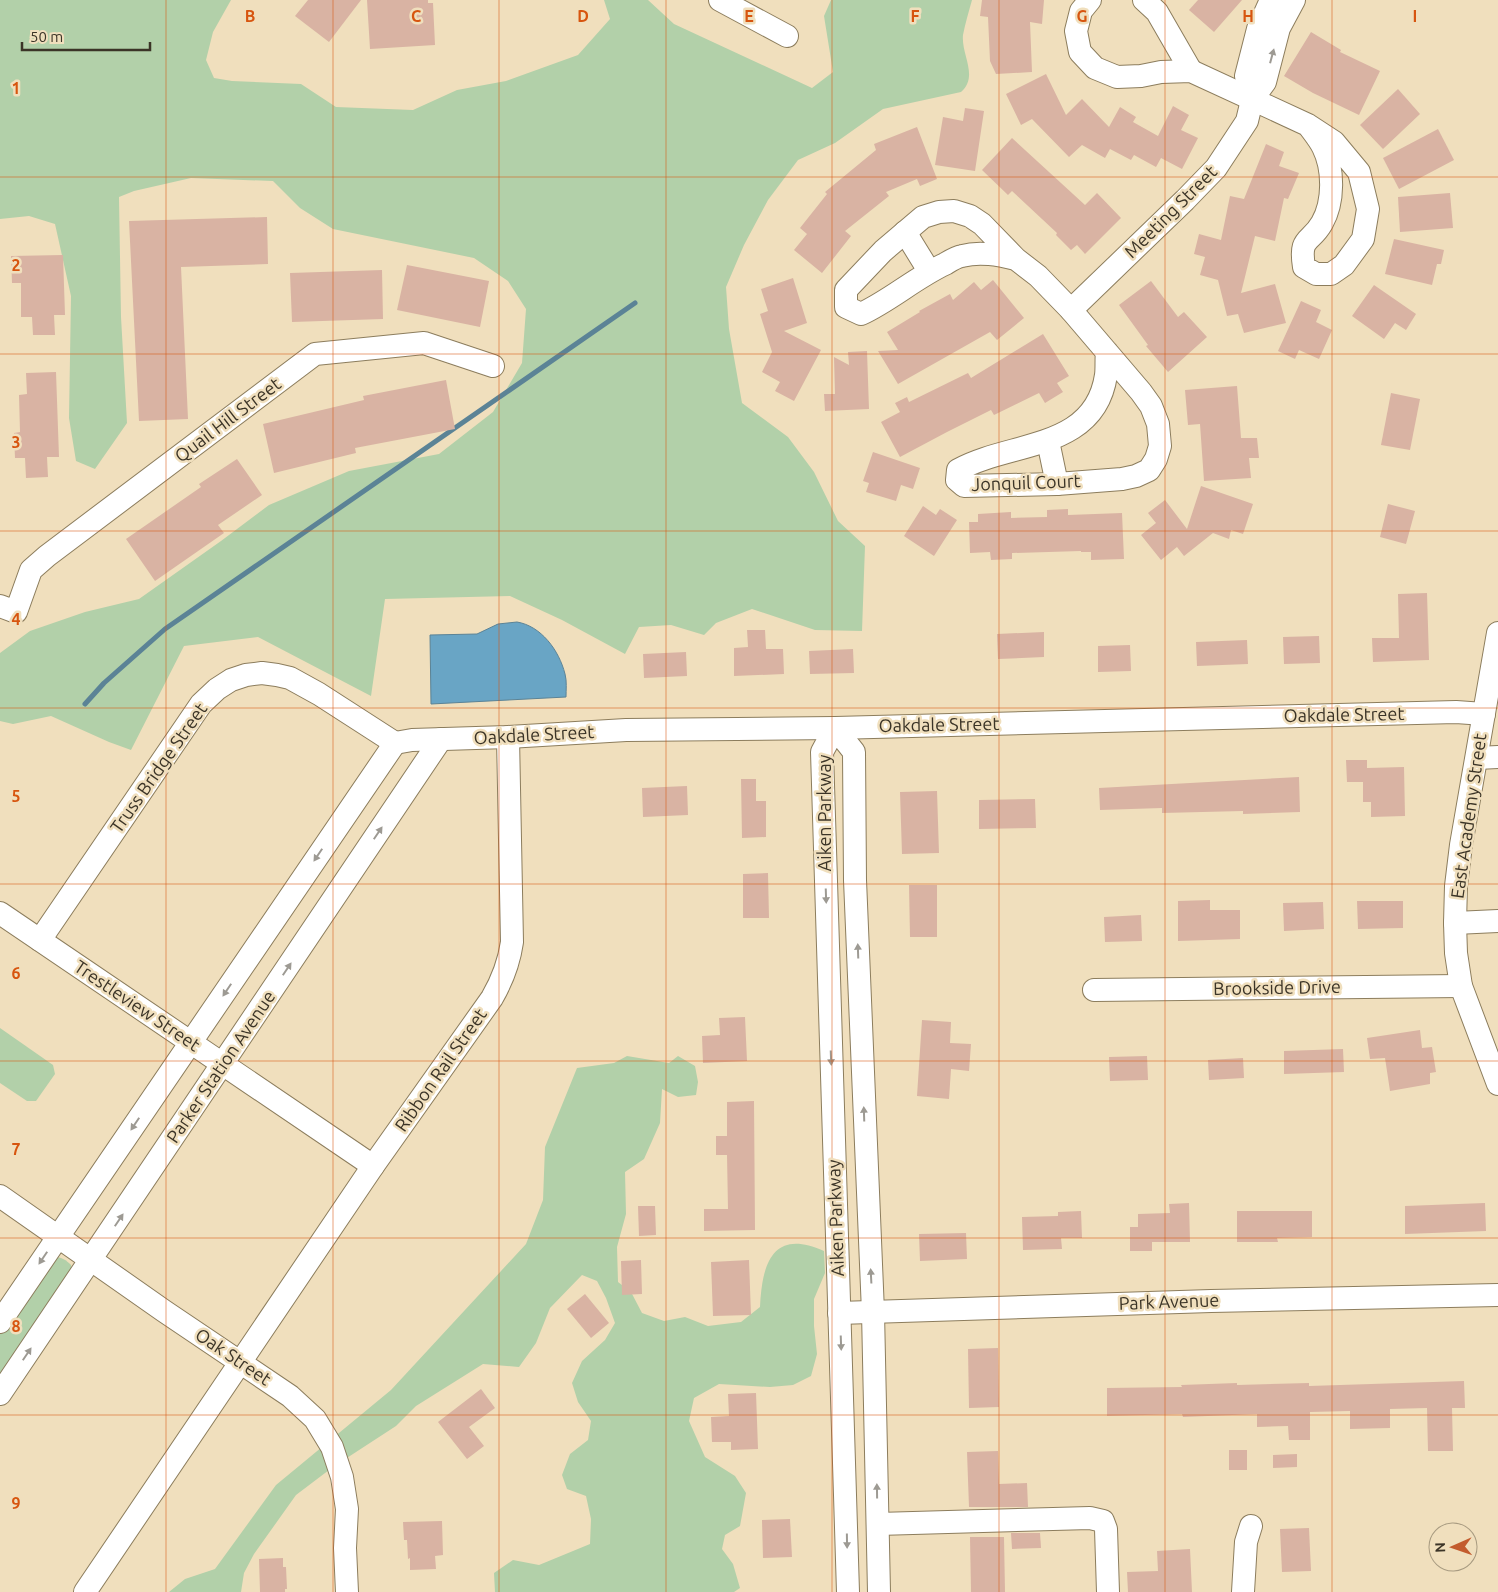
<svg xmlns="http://www.w3.org/2000/svg" width="1498" height="1592" font-family="Ubuntu,sans-serif">
<style>
.green{fill:#b2d0a9}
.water{fill:#69a5c5;stroke:#5b8396}
.lines{fill:none;stroke-linecap:round;stroke-linejoin:round}
.stream{stroke:#5b8396;stroke-width:5}
.building{fill:#d9b3a3}
.minor-casing{stroke:#8c7d5d;stroke-width:24}
.minor{stroke:#fff;stroke-width:22}
.oneway{fill:#9d9a93}
.grid{fill:none;stroke:#d7550f;stroke-width:1;stroke-opacity:0.55}
.labels{text-anchor:middle;stroke-width:5;stroke-linejoin:round;paint-order:stroke}
.street-label{font-size:18px;fill:#3b3427;stroke:#f0dfbd}
.grid-label{font-size:16px;text-anchor:middle;font-weight:bold;fill:#d7550f;stroke:#f0dfbd;stroke-width:5;stroke-linejoin:round;paint-order:stroke}
</style>
<rect width="100%" height="100%" fill="#f0dfbd"/>
<g class="green">
<path d="M0,0h231l-18,32 -7,28 8,18 18,3 69,3 35,23 77,3 44,-20 49,-9 72,-26 32,-36 -6,-19h44l26,24 138,64 21,-16 -9,-56 7,-16h141c-3,11 -7,24 -9,35 -2,20 16,41 -2,57l-78,17 -48,34 -37,17 -30,40 -24,45 -18,42 3,42 13,74 46,34 26,35 24,49 27,25 -3,85 -47,-1 -63,-21 -36,14 -12,12 -33,-10 -32,2 -14,27 -63,-34 -52,-24 -125,3 -14,97 -113,-59 -74,9 -53,104 -22,-8 -58,-26 -38,8 -13,-3v-68l30,-22 55,-19 54,-13 82,-58 48,-36 80,-34 90,-17 54,-42 29,-49 4,-54 -18,-28 -34,-23 -141,-29 -33,-21 -27,-27 -82,-3 -57,13 -15,6 2,120 6,106 -32,46 -19,-8 -7,-43 2,-122 -16,-72 -26,-8 -29,3z"/>
<path d="M0,1028l53,37 2,9 -19,27h-9l-27,-18z"/>
<path d="M627,1056l42,7 9,-7 17,10 3,16 -2,13 -18,2 -16,-8 -2,34 -16,36 -19,13 1,42 -9,33 1,35 13,10 11,21 22,8 21,-4 23,9 33,-4 19,-15c2,-44 13,-79 64,-56l1,22 -11,26v27l3,28 -6,22 -18,9 -23,2 -51,-3 -25,14 -5,23 16,36 30,19 11,17 -6,33 -15,9 -3,14 11,15 7,24 -6,4h-239l-1,-19 19,-13 26,5 51,-21 1,-25 -5,-23 -19,-7 -5,-14 8,-21 18,-14 3,-19 -13,-19 -6,-19 10,-22 23,-21 10,-17 -9,-25 -9,-17 -15,-6 -32,33 -14,35 -17,24 -36,-3 -67,42 -20,20 -63,41 -37,28 -42,59 -10,19 -3,19h-72l16,-13 30,-10 61,-84 115,-95 135,-146 17,-44 2,-53 32,-79 37,-5z"/>
<path d="M54,1257c8,0 12,3 17,8l1,6 -72,108v-46l49,-72z"/>
</g>
<path class="water" d="M517,622c24,4 42,28 48,52 2,7 1,16 1,23l-135,7 -1,-69 47,-1 21,-10z"/>
<g class="lines">
<path class="stream" d="M85,704l19,-21 61,-54 470,-326"/>
</g>
<g class="building">
<path d="M308,0h53l-32,42 -34,-26z"/>
<path d="M367,0h61v3h5l2,42 -65,4z"/>
<path d="M982,0h62l-2,24 -12,-2 2,50 -36,2 -6,-13 -2,-44 -8,-1z"/>
<path d="M1198,0h44l-28,32 -25,-22z"/>
<path d="M1311,32l30,18 -1,2 40,19 -21,44 -46,-22 -29,-17z"/>
<path d="M1046,74l20,41 16,-16 27,28 11,-20 16,10 -3,5 25,14 15,-30 16,9 -8,15 17,8 -16,31 -21,-11 -5,9 -22,-12 -3,5 -21,-11 -5,9 -23,-13 -13,12 -37,-38 -11,6 -15,-31z"/>
<path d="M1398,89l22,25 -37,35 -23,-24z"/>
<path d="M965,108l19,3 -9,60 -40,-6 8,-48 20,4z"/>
<path d="M917,127l20,52 -17,7 -3,-7 -31,13 3,4 -44,35 6,5 -29,37 -28,-23 13,-16 -7,-6 27,-34 -2,-2 51,-42 -2,-6z"/>
<path d="M1438,129l16,31 -55,29 -16,-31z"/>
<path d="M1012,138l73,67 12,-12 24,25 -36,36 -8,-9 -6,5 -15,-15 1,-2 -45,-42 -4,4 -26,-25z"/>
<path d="M1266,144l18,8 -5,14 20,7 -11,26 -4,-1 -9,43 -20,-5 -14,57 34,-9 11,39 -42,10 -6,-19 -11,2 -9,-36 -18,-5 5,-18 -11,-3 5,-20 22,6 9,-44 14,3z"/>
<path d="M1450,193l3,35 -53,4 -2,-35z"/>
<path d="M267,217l1,47 -87,3 7,152 -49,2 -10,-200z"/>
<path d="M1394,239l50,11 -3,14h-4l-5,21 -47,-11z"/>
<path d="M63,255l2,60h-11l1,20h-22l-1,-18h-11v-34h-9l-1,-27z"/>
<path d="M407,265l82,16 -9,46 -83,-17z"/>
<path d="M382,270l1,49 -91,3 -2,-49z"/>
<path d="M793,278l14,45 -23,8 37,19 -27,51 -19,-10 5,-9 -18,-10 10,-20 -12,-38 8,-3 -7,-22z"/>
<path d="M993,280l31,38 -27,22 -7,-8 -92,52 -20,-33 20,-1 -11,-18 33,-20 -1,-1 31,-17 3,6 21,-18 7,8z"/>
<path d="M1151,281l27,36 6,-5 23,25 -39,35 -22,-26 2,-1 -29,-40z"/>
<path d="M1374,285l42,29 -10,16 -11,-7 -11,16 -32,-23z"/>
<path d="M1301,301l20,9 -5,12 16,8 -13,29 -20,-9 -4,9 -17,-8z"/>
<path d="M1043,334l26,42 -12,7 6,9 -18,11 -6,-10 -45,22 -3,-5 -44,22 -47,25 -19,-35 19,-10 -5,-9 12,-6 2,5 59,-29 3,5z"/>
<path d="M867,351l2,58 -44,2 -1,-17h11l-1,-37 15,8 -1,-13z"/>
<path d="M56,372l3,85h-12l1,20 -22,1 -1,-20h-10l-1,-25 6,-1 -1,-37 8,-1 -1,-21z"/>
<path d="M446,380l9,49 -100,19 1,5 -82,20 -11,-49 101,-24 -1,-4z"/>
<path d="M1237,386l4,52h16l2,20h-10l2,20 -47,3 -4,-57 -12,1 -3,-35z"/>
<path d="M1391,393l29,6 -10,51 -29,-5z"/>
<path d="M873,452l47,16 -7,21 -12,-4 -5,16 -30,-9 3,-9 -6,-2z"/>
<path d="M237,459l25,36 -44,30 6,8 -69,48 -29,-42 75,-52 -2,-3z"/>
<path d="M1201,486l52,18 -10,30 -12,-4 -2,9 -16,-6 -29,23 -7,-9 -16,13 -20,-25 15,-12 -8,-10 17,-13 22,29z"/>
<path d="M1388,504l27,7 -9,33 -26,-7z"/>
<path d="M923,506l13,9 4,-6 17,11 -23,36 -30,-20z"/>
<path d="M1068,509v6l54,-2 2,46 -33,1v-8h-10v-1l-69,2v6l-21,1 -1,-8 -20,1 -1,-31h9v-8l33,-2v6l36,-1v-7z"/>
<path d="M1427,593l2,67 -56,2 -1,-24h27l-1,-44z"/>
<path d="M747,630h18l1,19h17l1,25 -50,2v-28l14,-1z"/>
<path d="M1044,632v25l-46,2 -1,-25z"/>
<path d="M1319,636l1,27 -36,1 -1,-27z"/>
<path d="M1247,640l1,24 -51,2 -1,-24z"/>
<path d="M1130,645l1,26 -33,1v-26z"/>
<path d="M853,649l1,24 -44,1 -1,-23z"/>
<path d="M686,652l1,24 -43,2 -1,-24z"/>
<path d="M1346,760h21v8l37,-1 1,49 -34,1v-15h-8v-20h-16z"/>
<path d="M1299,777l1,35 -57,2v-3l-81,2v-5l-62,2 -1,-22z"/>
<path d="M741,779h15v22h10v36l-24,1z"/>
<path d="M687,786l1,29 -45,2 -1,-29z"/>
<path d="M937,791l2,62 -37,1 -2,-62z"/>
<path d="M1035,799l1,29 -57,1v-29z"/>
<path d="M768,873l1,45h-26v-44z"/>
<path d="M909,885h28v52h-27z"/>
<path d="M1210,900v10h30v29l-62,2v-40z"/>
<path d="M1357,901h46v27l-45,1z"/>
<path d="M1323,902l1,27 -40,2 -1,-28z"/>
<path d="M1141,915l1,26 -37,1 -1,-25z"/>
<path d="M745,1017l2,44 -44,2 -1,-27 18,-1 -1,-17z"/>
<path d="M922,1020l29,2 -1,21 21,1 -2,27 -18,-2 -2,30 -32,-3z"/>
<path d="M1420,1030l2,18 10,-1 4,25 -6,1v11l-40,7 -5,-33 -15,1 -3,-21z"/>
<path d="M1343,1049l1,23 -60,2v-23z"/>
<path d="M1147,1056l1,24 -38,1 -1,-24z"/>
<path d="M1243,1058l1,20 -35,2 -1,-20z"/>
<path d="M754,1101l1,129 -51,1v-22h24l-1,-54h-11v-19h11v-34z"/>
<path d="M1189,1203l1,39h-38v9h-22v-24h8v-13l32,-1 -1,-9z"/>
<path d="M1485,1203l1,28 -81,3v-28z"/>
<path d="M638,1206h17l1,29 -17,1z"/>
<path d="M1081,1211l1,27h-21l1,11 -39,1 -1,-33 36,-1v-4z"/>
<path d="M1237,1211h75v26l-35,1 1,4h-41z"/>
<path d="M966,1233l1,26 -47,2 -1,-27z"/>
<path d="M641,1260l1,34 -20,1 -1,-34z"/>
<path d="M749,1260l2,55 -38,1 -2,-54z"/>
<path d="M585,1294l24,29 -18,15 -24,-29z"/>
<path d="M998,1348l1,59 -30,1 -1,-59z"/>
<path d="M1464,1381l1,27h-13l1,43h-25l-1,-43 -37,1v19l-40,1v-18l-40,1v28h-21l-1,-14 -31,1v-13l-74,3 -1,-3 -75,2v-28l75,-1 -1,-2 56,-2v2l72,-2v3z"/>
<path d="M481,1389l14,19 -26,19 15,19 -17,13 -29,-37z"/>
<path d="M756,1393l2,56 -27,1v-8h-19l-1,-25 18,-1 -1,-22z"/>
<rect x="1229" y="1450" width="18" height="20"/>
<path d="M998,1451l1,33 28,-1 1,24h-59l-2,-55z"/>
<path d="M1297,1454v13l-24,1v-13z"/>
<path d="M790,1519l2,38 -29,1 -1,-38z"/>
<path d="M442,1521l1,34 -8,1 1,13 -26,1v-12l-2,1 -1,-19h-3l-1,-18z"/>
<path d="M1309,1528l2,43 -29,1 -2,-43z"/>
<path d="M1011,1533h29l1,15 -29,1z"/>
<path d="M970,1537h34l1,55h-34z"/>
<path d="M1190,1549l2,43h-64l-1,-20 31,-1 -1,-20z"/>
<path d="M283,1558v9h3l1,22h-2v3h-25l-1,-33z"/>
</g>
<g class="lines">
<g class="minor-casing">
<g id="minor">
<path d="M720,0l67,36"/>
<path d="M1090,0l-9,11 -5,20 4,21 15,16 22,9 24,-1 20,-4 30,-1 117,54 26,17 25,30 9,37 -5,30 -19,26 -13,9h-15l-12,-7c-5,-31 6,-23 18,-44 12,-21 12,-54 1,-76 -4,-8 -10,-15 -15,-22"/>
<path d="M1144,0l13,12 34,59"/>
<path d="M1252,100l-6,-24 12,-47 13,-29"/>
<path d="M905,232l24,39"/>
<path d="M1016,259c-17,-4 -36,-8 -54,-3 -6,1 -12,5 -17,8 -30,14 -54,36 -84,50l-15,-7v-17l37,-39 40,-34 16,-5 15,-1 16,5 12,8 34,35 22,17 33,34 70,82 10,14 7,18 2,22 -4,13 -7,11 -13,6 -14,3 -65,5 -93,2 -7,-6 1,-10c52,-29 137,-19 148,-95 1,-7 0,-16 1,-23"/>
<path d="M1071,310l114,-110 31,-32 31,-47 5,-21 13,-18 14,-54 15,-28"/>
<path d="M1048,441l9,43"/>
<path d="M0,606l16,6 15,-42 16,-14 268,-202 109,-11 69,23"/>
<path d="M1498,633l-37,212 -5,41 -1,37 1,30 5,33 37,98"/>
<path d="M395,743l17,-3 96,-3 118,-7 209,-2 621,-16 28,2"/>
<path d="M1477,758l21,-1"/>
<path d="M0,913l373,253"/>
<path d="M1455,923l43,-2"/>
<path d="M40,940l161,-236 16,-15 14,-9 15,-5 16,-2 15,2 13,3 29,16 76,49"/>
<path d="M1094,990l367,-4"/>
<path d="M0,1196l164,115 126,85 25,23 17,28 10,30 5,32 -2,39 2,44"/>
<path d="M839,1313l372,-12 287,-6"/>
<path d="M0,1322l395,-579"/>
<path d="M0,1394l441,-655"/>
<path d="M878,1524l212,-6 13,3 3,8 2,63"/>
<path d="M85,1592l288,-426 119,-168c11,-19 17,-35 20,-56l-4,-205"/>
<path d="M848,1592l-26,-840 13,-24 19,24 1,128 18,432 6,280"/>
<path d="M1243,1592l3,-50 5,-16"/>
</g>
</g>
<use href="#minor" class="minor"/>
</g>
<defs><path id="oneway-solid" d="M-6-.8H1V-3.2L6.5 0L1 3.2V.8H-6Z" transform="scale(1.25)"/></defs>
<g class="oneway">
<use href="#oneway-solid" transform="translate(1272 56) rotate(-75)"/>
<use href="#oneway-solid" transform="translate(378 833) rotate(-56)"/>
<use href="#oneway-solid" transform="translate(318 855) rotate(124)"/>
<use href="#oneway-solid" transform="translate(826 896) rotate(88)"/>
<use href="#oneway-solid" transform="translate(858 951) rotate(-92)"/>
<use href="#oneway-solid" transform="translate(287 969) rotate(-56)"/>
<use href="#oneway-solid" transform="translate(227 990) rotate(124)"/>
<use href="#oneway-solid" transform="translate(831 1058) rotate(88)"/>
<use href="#oneway-solid" transform="translate(864 1114) rotate(-92)"/>
<use href="#oneway-solid" transform="translate(135 1124) rotate(124)"/>
<use href="#oneway-solid" transform="translate(119 1220) rotate(-56)"/>
<use href="#oneway-solid" transform="translate(43 1258) rotate(124)"/>
<use href="#oneway-solid" transform="translate(871 1276) rotate(-93)"/>
<use href="#oneway-solid" transform="translate(841 1343) rotate(88)"/>
<use href="#oneway-solid" transform="translate(27 1354) rotate(-56)"/>
<use href="#oneway-solid" transform="translate(877 1491) rotate(-91)"/>
<use href="#oneway-solid" transform="translate(847 1541) rotate(89)"/>
</g>
<path class="grid" d="M166,0v1592M333,0v1592M499,0v1592M666,0v1592M832,0v1592M999,0v1592M1165,0v1592M1332,0v1592M0,177h1498M0,354h1498M0,531h1498M0,708h1498M0,884h1498M0,1061h1498M0,1238h1498M0,1415h1498"/>
<g class="labels">
<g class="street-label">
<text transform="translate(1171 212) rotate(-45)" y="6">Meeting Street</text>
<text transform="translate(228 420) rotate(-37)" y="6">Quail Hill Street</text>
<text transform="translate(1026 483) rotate(-2)" y="6">Jonquil Court</text>
<text transform="translate(1344 715) rotate(-1)" y="6">Oakdale Street</text>
<text transform="translate(939 725) rotate(-1)" y="6">Oakdale Street</text>
<text transform="translate(534 735) rotate(-3)" y="6">Oakdale Street</text>
<text transform="translate(159 768) rotate(-55)" y="6">Truss Bridge Street</text>
<text transform="translate(825 813) rotate(-90)" y="6">Aiken Parkway</text>
<text transform="translate(1469 816) rotate(-82)" y="6">East Academy Street</text>
<text transform="translate(1277 988) rotate(-1)" y="6">Brookside Drive</text>
<text transform="translate(137 1006) rotate(34)" y="6">Trestleview Street</text>
<text transform="translate(221 1067) rotate(-56)" y="6">Parker Station Avenue</text>
<text transform="translate(441 1070) rotate(-55)" y="6">Ribbon Rail Street</text>
<text transform="translate(836 1218) rotate(-92)" y="6">Aiken Parkway</text>
<text transform="translate(1169 1302) rotate(-2)" y="6">Park Avenue</text>
<text transform="translate(233 1357) rotate(34)" y="6">Oak Street</text>
</g>
</g>
<g class="grid-label">
<text x="250" y="22">B</text>
<text x="416" y="22">C</text>
<text x="583" y="22">D</text>
<text x="749" y="22">E</text>
<text x="915" y="22">F</text>
<text x="1082" y="22">G</text>
<text x="1248" y="22">H</text>
<text x="1415" y="22">I</text>
<text x="16" y="94">1</text>
<text x="16" y="271">2</text>
<text x="16" y="448">3</text>
<text x="16" y="625">4</text>
<text x="16" y="802">5</text>
<text x="16" y="979">6</text>
<text x="16" y="1155">7</text>
<text x="16" y="1332">8</text>
<text x="16" y="1509">9</text>
</g>
<g transform="translate(1453 1547) rotate(268)"><circle r="24" fill="#f0dfbd" stroke="#a89b81"/>
<path d="M0-4L9 19L0 12L-9 19Z" fill="#c35c2e"/>
<text y="-8" font-size="14" font-weight="bold" text-anchor="middle" fill="#3b3427">N</text>
</g>
<path d="M22 42v8h128v-8" fill="none" stroke="#3b3427" stroke-width="2.5"/>
<text x="30" y="42" font-size="15" fill="#3b3427" stroke="#f0dfbd" stroke-width="4" paint-order="stroke">50 m</text>
</svg>
